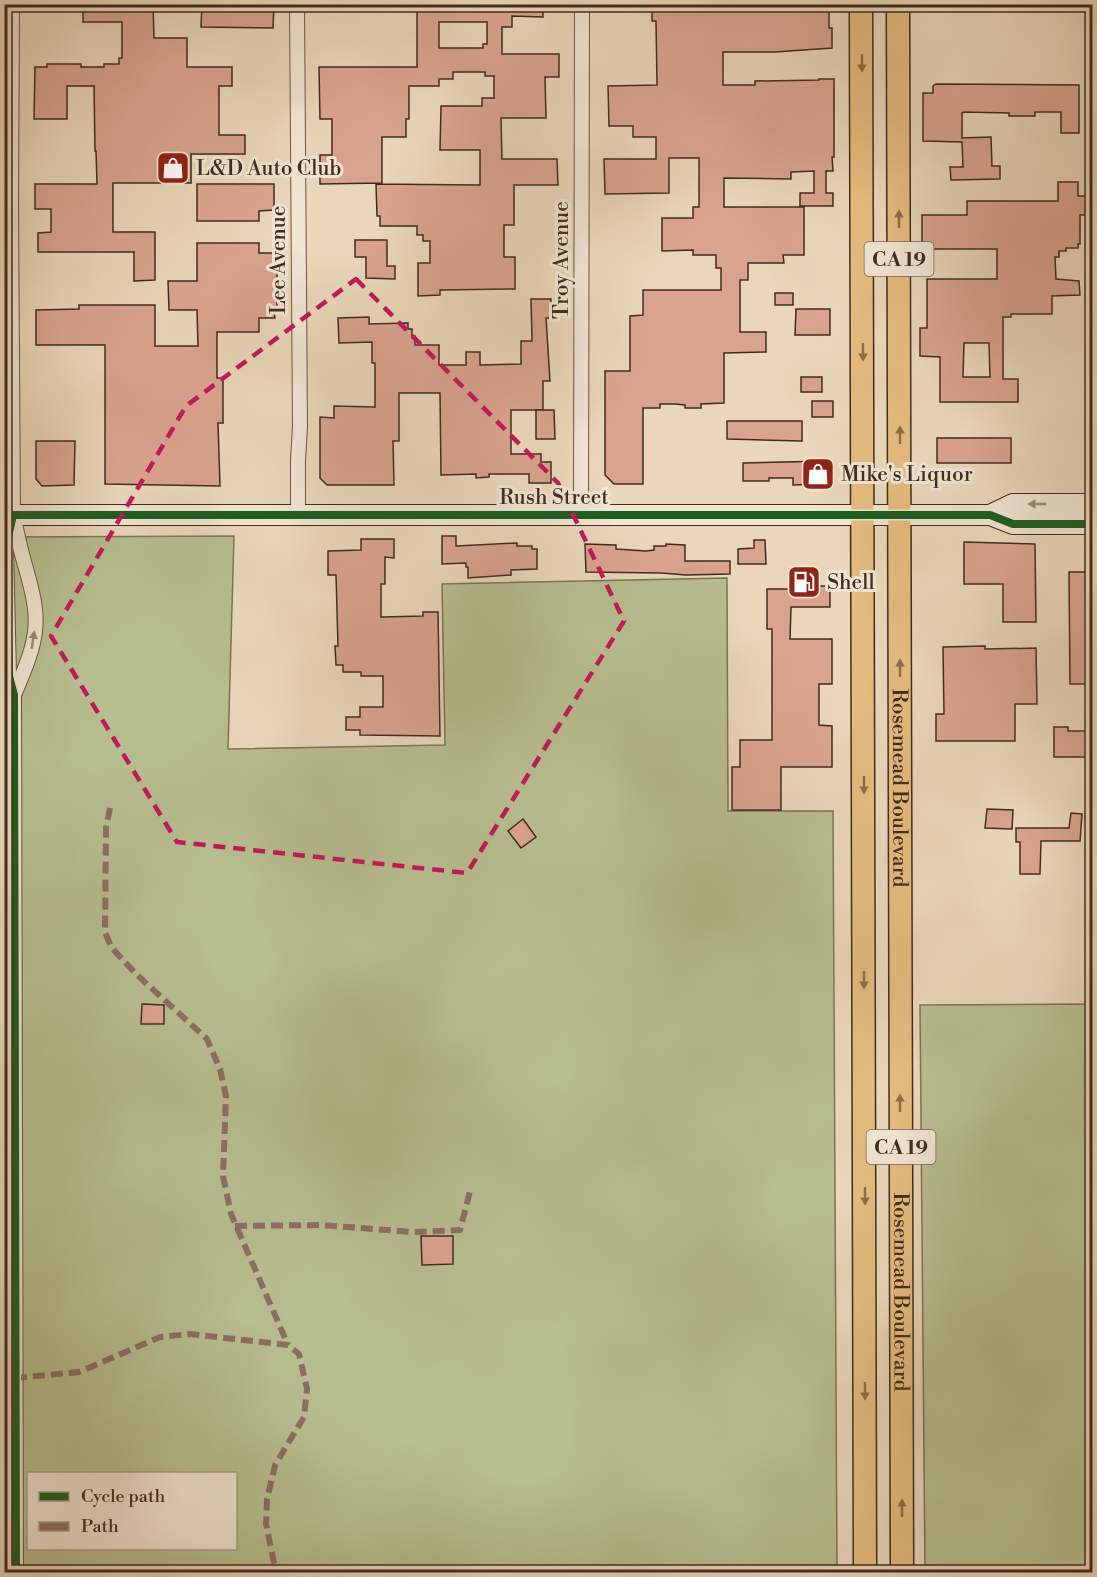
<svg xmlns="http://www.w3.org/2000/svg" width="1097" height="1577" font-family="'Libre Bodoni',serif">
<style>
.green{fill:#b7be90;stroke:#7c7557;stroke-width:1.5;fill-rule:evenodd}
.building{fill:#daa38f;stroke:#402c1e;stroke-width:1.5;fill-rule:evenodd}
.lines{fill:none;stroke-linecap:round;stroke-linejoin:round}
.street-casing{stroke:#6a5745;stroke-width:16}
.secondary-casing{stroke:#402c1e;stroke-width:22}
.primary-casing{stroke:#402c1e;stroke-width:25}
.street{stroke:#f1e5d3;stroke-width:14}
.secondary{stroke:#f1e5d3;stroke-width:20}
.primary{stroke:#e5bc7e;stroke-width:22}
.quiet{stroke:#8d6e63;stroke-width:6;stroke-dasharray:12 6;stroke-linecap:butt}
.cycleway-casing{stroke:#f1e5d3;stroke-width:11}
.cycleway{stroke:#1b5e20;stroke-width:8}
.oneway{fill:#8a6d49}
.oneway2{fill:#988878}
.marked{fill:none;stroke:#c2185b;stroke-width:4.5;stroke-dasharray:12 8;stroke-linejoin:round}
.labels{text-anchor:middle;stroke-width:6;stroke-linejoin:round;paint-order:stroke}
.shield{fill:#f1e5d3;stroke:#756454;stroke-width:1.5}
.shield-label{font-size:20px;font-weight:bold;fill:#402c1e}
.poi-label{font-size:21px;fill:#402c1e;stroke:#f1e5d3;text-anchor:start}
.street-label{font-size:21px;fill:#402c1e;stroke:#f1e5d3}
</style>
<rect width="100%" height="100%" fill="#ead7bb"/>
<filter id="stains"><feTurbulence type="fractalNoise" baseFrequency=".00333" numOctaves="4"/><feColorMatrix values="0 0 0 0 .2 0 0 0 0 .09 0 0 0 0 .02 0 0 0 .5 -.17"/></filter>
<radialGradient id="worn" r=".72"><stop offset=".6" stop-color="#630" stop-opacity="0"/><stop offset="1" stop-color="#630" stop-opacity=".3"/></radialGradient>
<g class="green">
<path d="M234,536l-6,213 217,-4 -3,-161 285,-6 1,233h105l4,761h-832l-1,-1035zM28,1474h208v74h-208z"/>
<path d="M1092,1004v568h-167l-5,-567z"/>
</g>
<g class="building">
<path d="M83,4h70l1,34h33v29h45v19h-13v49h26v19h-54v29h-78v49h42v48l-21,1v-29h-96v-19l13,-1v-23h-16v-25h62l-1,-33h-1l-1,-65h-27v33h-33l1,-52h12v-3h34v3h23v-3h15v-6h3v-36h-39z"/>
<path d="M202,4h72l-1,24 -72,-1z"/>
<path d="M417,4h126v13l-31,-1v11h-10v27h57v23h-14l1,41h-45l1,41h55l1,26h-44v40h-10v32h11v32l-75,1v5l-22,1v-33h12v-22h-7v-6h-6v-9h-37v-10h-3l-1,-32 104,1v-35h-40l1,-44h41v-8h12v-22h-9v-4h-32v7h-14v7h-30v33h-3v18h-24v46l-62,1v-29h12v-36h-12l-1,-52h98zM439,22h48v22h-4v4h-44z"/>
<path d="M652,4h65v3l6,1h37v-4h69v24h3v20l-57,4h-52v33h32v-4l64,-1v-1h15v78h-2l1,14h-7v22h7v13h-33v-13h14v-22l-23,1v7l-67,-1v29h80v48h-21l1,8h-36v17h-8v52h26v20l-42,1v50l-23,1v4h-16v-3l-10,-1h-15v4h-17v76h-29l-9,-9v-104h25v-55l13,-1v-25h78v-22h-5v-13h-23v-5l-31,1v-33h31v-11h6v-49h-30v35l-64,1 -1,-35h52v-22h-23v-11h-24l-1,-40 49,-1 -1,-64h-4z"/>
<path d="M936,84l143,1v48h-18v-21h-26v4h-26v-3l-45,-1 -2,1v25l29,-1 1,29h8v13l-49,1 -1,-13h13l-1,-25 -39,-1v-48h10v-7z"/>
<path d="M1058,182h20v14h14v19h-12v29h-2v4h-12v3h-7v6h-4l1,22 23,2 1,14 -28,1v18h-41v3h-8v62h15v23h-78v-45l-20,-1v-28h7v-49h70v-30h-75v-34h45v-14h91zM964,343h25l1,34h-27z"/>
<path d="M197,184h77v26l-15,1v10h-62z"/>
<path d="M355,240h32v26h8v13l-29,-1v-21h-11z"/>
<path d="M197,243h62v10h16v4h2v56h-3l1,5h-16v14h-42v46h6v45h-5l2,63 -115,-2v-139h-69v-35l43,-1v-4h76v41h43l-1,-36h-28l-1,-29h29z"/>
<rect x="775" y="293" width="18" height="12"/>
<path d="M531,299h20v19h-5l4,63h-7v29h-32v44h30v8h10v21h-22v-9h-40v3l-13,1v-4l-35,1 -1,-82h-41v48h-6l1,44h-67l-7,-7v-61l14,1v-12l41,1v-44h-3v-21l-33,1 -1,-25 31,-1v7l39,-1v6h4v7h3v9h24v20h27v-13h14v13l41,-1v-23h11z"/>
<path d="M796,309h34v26h-35z"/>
<rect x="801" y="377" width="21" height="15"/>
<rect x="812" y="401" width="21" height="16"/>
<path d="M536,410h18l1,29h-19z"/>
<path d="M727,421h75v20l-75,-2z"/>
<rect x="937" y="438" width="74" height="25"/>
<path d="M36,441h39l-1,44 -32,1 -6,-7z"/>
<path d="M827,461v23l-34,1v-7h-24v3h-26v-18z"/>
<path d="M442,536h14v10l61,-3v3h15v3h5v20l-26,1v5l-43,3v-11h-2v-4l-24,1z"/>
<path d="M361,539h33v19l-9,-1v27h-4v33l42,-1v-4h15l2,124 -80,-1v-5h-14v-13h14v-10h23v-31h-22v-4h-18v-7h-7l-1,-19h3l-2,-71h-8v-24l33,-1z"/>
<path d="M754,540h11l1,24h-28v-15l16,-1z"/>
<path d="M964,542l71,2 1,78h-33v-38h-39z"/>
<path d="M585,544l31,1v4l30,2 8,-1v-4h12v-2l19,1v16h45v13l-44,1 -25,-2 -75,-1z"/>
<path d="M1069,572h23v112h-22z"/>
<path d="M798,586h32v21h-39l-1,32h42v45h-13v41l13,1v41h-51v43h-49v-43h8v-27h32v-111h-5v-40h31z"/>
<path d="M985,646v3l51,-1 1,56h-22v37h-79v-27h8l-1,-67z"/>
<path d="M1054,727h14v4h24v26h-38z"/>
<path d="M987,809l26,1 -1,19 -27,-1z"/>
<path d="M1071,813l11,1 -2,27h-39l-1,33h-20v-32h-4v-14h53z"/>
<path d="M523,819l13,18 -15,11 -13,-17z"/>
<path d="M142,1004l22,1v19h-23z"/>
<path d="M421,1236h32v28l-31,1z"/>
</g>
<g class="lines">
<g class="street-casing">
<g id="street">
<path d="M12,4l-1,201 2,310c4,17 7,34 12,50 7,25 15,51 8,78 -4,18 -12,35 -19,52"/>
<path d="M297,4l3,423 -2,33v55"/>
<path d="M13,515l-7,31 3,130 5,19 2,877"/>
<path d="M581,515l1,-511"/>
</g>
</g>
<g class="secondary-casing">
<g id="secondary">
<path d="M13,515h977l23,9h79"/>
<path d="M990,515l23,-11h79"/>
</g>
</g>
<g class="primary-casing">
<g id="primary">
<path d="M861,4l4,1568"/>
<path id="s1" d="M898,4l4,1568"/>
</g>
</g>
<use href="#street" class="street"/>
<use href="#secondary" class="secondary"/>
<use href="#primary" class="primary"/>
<g class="quiet">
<path d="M110,808l-4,20 -1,104 6,15 24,26 72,66 13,30 6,27 -3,80 8,38 57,131"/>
<path d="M235,1226l86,-1 92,7 47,-2 10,-39"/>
<path d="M15,1378l64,-6 81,-35 30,-3 98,11 11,9 8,35 -3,28 -29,48 -8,34 -1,25 10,48"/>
</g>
<g class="cycleway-casing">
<path id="cycleway" d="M16,1572l-2,-877 -5,-19 -3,-130 7,-31h977l23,9h79"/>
</g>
<use href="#cycleway" class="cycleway"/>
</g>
<defs><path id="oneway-solid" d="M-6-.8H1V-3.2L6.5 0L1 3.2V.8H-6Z" transform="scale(1.5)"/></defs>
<g class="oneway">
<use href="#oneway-solid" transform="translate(862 63) rotate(90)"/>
<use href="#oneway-solid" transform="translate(899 219) rotate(-90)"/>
<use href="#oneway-solid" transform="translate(863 352) rotate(90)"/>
<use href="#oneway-solid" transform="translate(900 435) rotate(-90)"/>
<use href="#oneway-solid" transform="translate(900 668) rotate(-90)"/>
<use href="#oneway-solid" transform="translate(864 785) rotate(90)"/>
<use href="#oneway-solid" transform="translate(864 980) rotate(90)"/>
<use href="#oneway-solid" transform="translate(900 1103) rotate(-90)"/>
<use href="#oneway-solid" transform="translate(865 1196) rotate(90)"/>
<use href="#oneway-solid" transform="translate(865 1391) rotate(90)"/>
<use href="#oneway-solid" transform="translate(902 1508) rotate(-90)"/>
</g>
<g class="oneway2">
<use href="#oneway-solid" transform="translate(1037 504) rotate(180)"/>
<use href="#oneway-solid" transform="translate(33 640) rotate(-81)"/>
</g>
<path class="marked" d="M356,279l202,204 66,138 -157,252 -290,-31 -126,-206 135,-230z"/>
<defs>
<g id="shop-square" transform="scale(1.725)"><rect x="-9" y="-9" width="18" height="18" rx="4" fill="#8f2418" stroke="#f1e5d3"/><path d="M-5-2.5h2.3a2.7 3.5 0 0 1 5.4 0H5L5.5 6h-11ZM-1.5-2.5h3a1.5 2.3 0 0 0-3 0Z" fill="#fff"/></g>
<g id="fuel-square" transform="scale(1.725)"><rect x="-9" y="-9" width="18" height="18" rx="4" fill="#8f2418" stroke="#f1e5d3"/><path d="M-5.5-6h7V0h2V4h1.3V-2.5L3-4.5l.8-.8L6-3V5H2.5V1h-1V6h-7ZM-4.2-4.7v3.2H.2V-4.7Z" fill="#fff"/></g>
</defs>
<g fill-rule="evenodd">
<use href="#shop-square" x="173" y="168"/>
<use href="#shop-square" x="818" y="474"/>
<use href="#fuel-square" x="804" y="582"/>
</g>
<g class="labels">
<g class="shield">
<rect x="864.5" y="242" width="69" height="34" rx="4.5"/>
<rect x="866.5" y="1130" width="69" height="34" rx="4.5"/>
</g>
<g class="shield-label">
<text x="899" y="266">CA 19</text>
<text x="901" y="1154">CA 19</text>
</g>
<g class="poi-label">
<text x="196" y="175">L&amp;D Auto Club</text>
<text x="841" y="481">Mike's Liquor</text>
<text x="827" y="589">Shell</text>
</g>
<g class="street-label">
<text transform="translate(278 260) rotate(-90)" y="7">Lee Avenue</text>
<text transform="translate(561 260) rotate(-90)" y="7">Troy Avenue</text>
<text x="554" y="504">Rush Street</text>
<text dy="7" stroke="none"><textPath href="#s1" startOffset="784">Rosemead Boulevard</textPath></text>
<text dy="7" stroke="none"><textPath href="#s1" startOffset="1288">Rosemead Boulevard</textPath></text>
</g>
</g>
<rect width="1097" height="1577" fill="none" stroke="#ead7bb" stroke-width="24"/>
<rect x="6" y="6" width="1085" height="1565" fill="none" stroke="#402c1e" stroke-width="3"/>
<rect x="12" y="12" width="1073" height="1553" fill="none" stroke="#402c1e" stroke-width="1.5"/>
<rect x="27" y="1472" width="210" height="78" fill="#f1e5d3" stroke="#aa9b8b" stroke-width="1.5"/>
<rect x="39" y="1492" width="30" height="9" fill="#1b5e20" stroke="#aa9b8b" stroke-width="1.5"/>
<text x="81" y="1502" font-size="18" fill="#402c1e">Cycle path</text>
<rect x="39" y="1522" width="30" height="9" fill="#8d6e63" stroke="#aa9b8b" stroke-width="1.5"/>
<text x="81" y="1532" font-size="18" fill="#402c1e">Path</text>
<rect width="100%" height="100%" filter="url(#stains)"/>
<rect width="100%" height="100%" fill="url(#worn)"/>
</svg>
